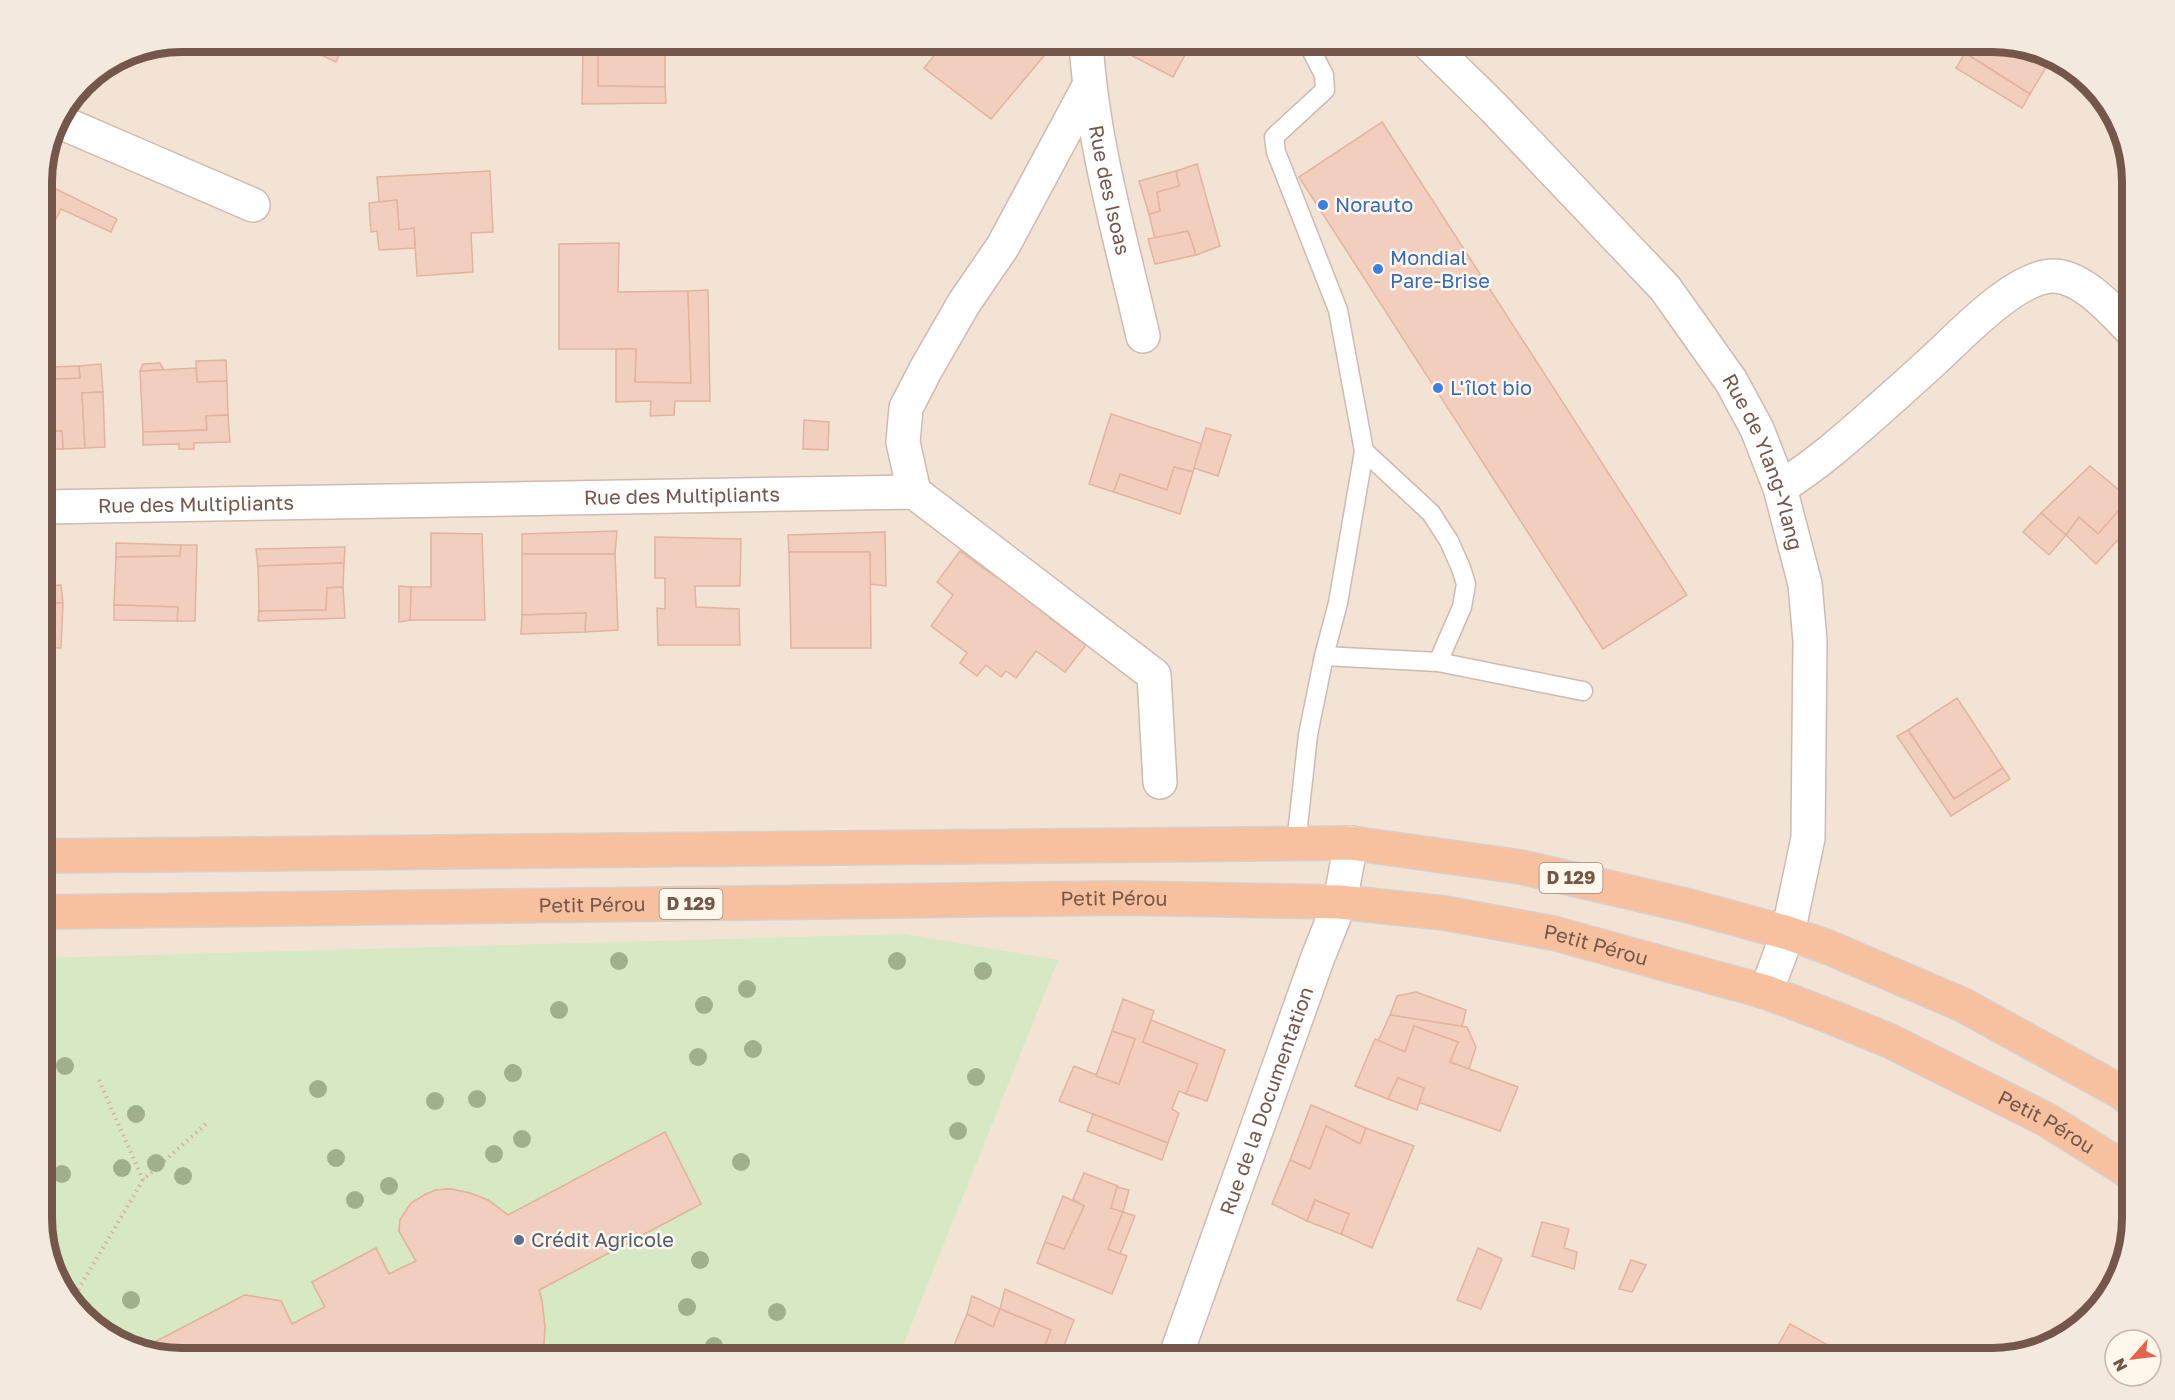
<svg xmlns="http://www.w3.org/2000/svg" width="2175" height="1400" font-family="'Golos Text',sans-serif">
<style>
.residential{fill:#f3e3d4}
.green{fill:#d6e9c4}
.building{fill:#f1cebe;stroke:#e3b39e;stroke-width:1.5}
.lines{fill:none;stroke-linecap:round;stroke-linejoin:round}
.service-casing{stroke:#cfbaaf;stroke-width:21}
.minor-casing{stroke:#cfbaaf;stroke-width:36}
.tertiary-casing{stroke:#cfbaaf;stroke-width:36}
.trunk-casing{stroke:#d8d0cd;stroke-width:36}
.path{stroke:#d6b1a1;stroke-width:4;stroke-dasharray:1.5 4.5;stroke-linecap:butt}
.service{stroke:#fff;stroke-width:18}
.minor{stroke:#fff;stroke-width:33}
.tertiary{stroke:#fff;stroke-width:33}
.trunk{stroke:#f7c09e;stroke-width:33}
.tree{fill:#a1b08c}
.shop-dot{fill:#3f7fe0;stroke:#fff6ec;stroke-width:2}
.service-dot{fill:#5c6f8a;stroke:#fff6ec;stroke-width:2}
.labels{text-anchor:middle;stroke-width:5;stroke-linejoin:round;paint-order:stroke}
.shield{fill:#fff6ec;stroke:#9e867b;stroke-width:1.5}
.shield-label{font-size:18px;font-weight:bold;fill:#74564b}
.street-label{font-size:20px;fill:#74564b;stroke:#fff6ec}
.shop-label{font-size:20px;fill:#366cbe;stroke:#fff6ec;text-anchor:start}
.service-label{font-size:20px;fill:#4e5e75;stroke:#fff6ec;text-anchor:start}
.rim{fill:none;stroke:#74564b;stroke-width:8}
</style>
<rect width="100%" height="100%" fill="#fcf1e5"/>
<path class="residential" d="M182,42h1811l77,23 44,47 19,70v1036l-23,77 -47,44 -70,19h-1811l-77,-23 -44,-47 -19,-61v-1054l11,-45 30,-45 46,-30z"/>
<path class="green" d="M904,934l154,26 -160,398h-716l-77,-23 -44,-47 -19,-61v-269z"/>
<g class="building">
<path d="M294,42h51l-9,20z"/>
<path d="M583,42h82v45l-67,-1v-36h-15z"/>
<path d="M945,42h15l10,8 7,-8h44l4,4 3,-4h23l3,2 -63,75 -67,-51z"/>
<path d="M1110,42h82l-19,35 -64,-33z"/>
<path d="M1973,42h20l58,17 -21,35 -65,-41z"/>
<path d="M583,50h15v36l67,1 1,16 -84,1z"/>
<path d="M1965,53l65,41 -8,14 -66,-40z"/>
<path d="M1382,122l305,473 -84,54 -304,-472z"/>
<path d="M1197,164l23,82 -24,9 -8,-24 -33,8 -6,-25 11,-3 -3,-19 22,-6 -3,-15z"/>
<path d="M490,171l3,61 -22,1 2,39 -56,4 -3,-48 -15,2 -2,-30 -18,2 -2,-25z"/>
<path d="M1176,171l3,15 -22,6 3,19 -11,3 -10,-33z"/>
<path d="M54,188l63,31 -6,13 -50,-23 -10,20 -9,-4v-11z"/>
<path d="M397,200l2,30 15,-2 1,20 -36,2 -2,-19 -6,1 -2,-29z"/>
<path d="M1188,231l8,24 -41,9 -7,-25z"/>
<path d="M619,243l-1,49 70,-1 3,92 -56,-1 1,-33h-77v-105z"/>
<path d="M708,290l2,111h-35l-1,14 -24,1 1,-15 -35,1v-53h20l-1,33 56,1 -3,-92z"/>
<path d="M226,360l1,21 -30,1 -1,-21z"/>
<path d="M160,363l4,7 -24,1 3,-7z"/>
<path d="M101,364l2,28 -21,1 3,55 -22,1 -1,-18 -20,1v-59h9v6l29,-1 -1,-12z"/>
<path d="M79,366l1,12 -29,1 -1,-12z"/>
<path d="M196,368l1,14 30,-1 1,34 -22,1 1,14 -64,2 -3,-61z"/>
<path d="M103,392l2,55 -20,1 -3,-55z"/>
<path d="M1111,414l91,30 -9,28 -19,-5 -7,23 -47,-16 -6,18 -25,-8z"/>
<path d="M228,415l2,27 -36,1v6h-15v-5l-36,1v-13l64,-2 -1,-14z"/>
<path d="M804,420l25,2 -1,28 -25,-1z"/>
<path d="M1206,428l25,7 -13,41 -24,-8z"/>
<path d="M62,431l1,18h-21v-17z"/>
<path d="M2090,466l40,33 -32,35 -19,-17 -13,18 -25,-22z"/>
<path d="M1174,467l19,5 -13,42 -66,-22 6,-18 47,16z"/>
<path d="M2119,510l14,13 -37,41 -30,-29 13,-18 19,17z"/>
<path d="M2041,513l25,22 -17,20 -26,-23z"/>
<path d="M617,531l-2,23h-93v-20z"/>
<path d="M885,532l1,54 -16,-2v-32h-81l-1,-17z"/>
<path d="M431,533l51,1 3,86h-75l1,-33h20z"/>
<path d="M655,537l86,2 -1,47h-45l1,21 43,2 1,36h-82l-1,-37 8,1v-31h-10z"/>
<path d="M116,543l65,2 -1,11 -64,1z"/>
<path d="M181,545h16l-2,76h-18l1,-14 -64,-2 2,-48 64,-1z"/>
<path d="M345,547l-1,16 -86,3 -2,-17z"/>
<path d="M960,551l37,27 7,-10 54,40 -8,10 36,27 -21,27 -29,-21 -20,27 -10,-7 -5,6 -15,-12 -9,11 -17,-13 7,-10 -36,-27 22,-31 -16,-13z"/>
<path d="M789,552h81l1,96h-80z"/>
<path d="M522,554h93l3,76 -33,2 1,-19 -64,2z"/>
<path d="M344,563l-1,24 -16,1 -1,22 -67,1 -1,-45z"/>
<path d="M61,585l2,18h-21v-17z"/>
<path d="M399,586l12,1 -1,33 -11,2z"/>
<path d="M343,587l2,31 -87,3 1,-10 67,-1 1,-22z"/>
<path d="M42,603h21l-2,45 -19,-1z"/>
<path d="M114,605l64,2 -1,14 -63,-1z"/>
<path d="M586,613l-1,19 -64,2 1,-19z"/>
<path d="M1957,698l46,70 -49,31 -46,-69z"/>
<path d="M1908,730l46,69 49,-31 7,11 -59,37 -54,-80z"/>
<path d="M1416,992l50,18 -4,17 -72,-12 7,-19z"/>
<path d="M1123,999l31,12 -11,31 55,22 -12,30 -7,-3 -7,18 7,4 -11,30 -109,-42 15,-35 45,18 16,-45 -23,-8z"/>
<path d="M1390,1015l77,12 9,20 -7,22 -19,-7 8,-20 -44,-16 -9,26 -27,-11z"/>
<path d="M1151,1020l74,30 -18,51 -21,-7 12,-30 -55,-22z"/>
<path d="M1414,1026l44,16 -8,20 68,25 -18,44 -82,-29 6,-14 -26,-10 -10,21 -33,-13 20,-47 30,13z"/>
<path d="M1112,1031l23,8 -16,45 -23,-8z"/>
<path d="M1398,1078l26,10 -7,22 -29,-11z"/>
<path d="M1311,1105l55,23 -6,16 -34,-18 -16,43 -20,-9z"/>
<path d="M1093,1114l75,29 -6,17 -75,-29z"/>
<path d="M1326,1126l34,18 6,-16 48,18 -42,102 -31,-14 8,-20 -34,-14 -8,21 -35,-17 18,-44 20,9z"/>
<path d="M665,1132l36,72 -162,86 3,11 3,26 -2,31h-361l-37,-11 100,-52 36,6 11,23 33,-17 -13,-25 64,-34 13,26 27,-13 -17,-30 1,-11 11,-17 15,-9 10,-4 15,-1 19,4 18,7 20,15z"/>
<path d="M665,1132l36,72 -162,86 3,11 3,26 -2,31h-361l-37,-11 100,-52 36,6 11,23 33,-17 -13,-25 64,-34 13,26 27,-13 -17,-30 1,-11 11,-17 15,-9 10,-4 15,-1 19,4 18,7 20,15z"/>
<path d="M1084,1173l34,13 -7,22 12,4 -15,37 19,7 -15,38 -75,-31 8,-21 19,7 20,-43 -11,-7z"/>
<path d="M1117,1187l12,3 -6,22 -12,-4z"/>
<path d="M1063,1196l21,10 -20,43 -19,-7z"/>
<path d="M1315,1200l34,14 -8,20 -34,-13z"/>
<path d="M1123,1212l12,4 -15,38 -12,-5z"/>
<path d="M1542,1222l27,7 -5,19 13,4 -3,17 -42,-13z"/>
<path d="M1478,1248l24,11 -21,50 -24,-9z"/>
<path d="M1631,1260l15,5 -14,27 -13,-3z"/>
<path d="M1005,1289l69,31 -15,38h-19l11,-28 -51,-21z"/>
<path d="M972,1296l28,13 -7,18 -26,-13z"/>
<path d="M1000,1309l51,21 -11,28h-80l-10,-3 17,-41 26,13z"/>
<path d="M1790,1324l61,34h-80z"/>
</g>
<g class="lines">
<g class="service-casing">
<g id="service">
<path d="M1364,451l67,62 18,28 12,27 5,16 -4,23 -24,55"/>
<path d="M1324,656l114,6 145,29"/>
<path d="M1296,844l12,-109 16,-79 14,-53 26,-152 -26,-141 -62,-158 -2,-15 51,-47 -1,-15 -17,-33"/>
</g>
</g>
<g class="minor-casing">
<g id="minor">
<path id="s1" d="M1086,42c6,100 35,197 57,294"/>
<path d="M58,121l195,84"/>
<path d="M1780,488c18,-12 35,-24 52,-38 35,-29 69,-60 103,-91 26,-24 81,-83 118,-83 30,0 60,36 80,56"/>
<path d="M914,492l-11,-50 3,-34 20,-39 38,-66 39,-57 86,-160"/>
<path id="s2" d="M42,507l872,-15 240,183 6,107"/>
<path id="s3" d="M1175,1358l143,-401 22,-55 11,-59"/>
</g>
</g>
<g class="tertiary-casing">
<g id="tertiary">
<path id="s4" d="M1427,42l68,67 170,179 66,93 26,48 23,59 25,96 5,57 -2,197 -20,95 -22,59"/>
</g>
</g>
<g class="trunk-casing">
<g id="trunk">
<path d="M42,856l1309,-13 170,24 168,39 99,27 42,15 133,57 158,87 12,9"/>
<path id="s5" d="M42,912l1080,-14 218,4 104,11 109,20 213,59 63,24 61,25 157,79 86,54"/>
</g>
</g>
<g class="path">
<path d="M99,1080l44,100"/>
<path d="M72,1300l71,-120 63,-56"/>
</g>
<use href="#service" class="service"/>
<use href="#minor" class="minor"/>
<use href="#tertiary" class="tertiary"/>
<use href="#trunk" class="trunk"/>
</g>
<g class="tree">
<circle cx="619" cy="961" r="9"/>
<circle cx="897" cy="961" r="9"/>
<circle cx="983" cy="971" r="9"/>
<circle cx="747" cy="989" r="9"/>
<circle cx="704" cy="1005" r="9"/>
<circle cx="559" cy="1010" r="9"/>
<circle cx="753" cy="1049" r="9"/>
<circle cx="698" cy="1057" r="9"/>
<circle cx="65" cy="1066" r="9"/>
<circle cx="513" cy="1073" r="9"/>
<circle cx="976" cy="1077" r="9"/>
<circle cx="318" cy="1089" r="9"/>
<circle cx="477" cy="1099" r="9"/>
<circle cx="435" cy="1101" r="9"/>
<circle cx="136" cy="1114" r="9"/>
<circle cx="958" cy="1131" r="9"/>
<circle cx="522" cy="1139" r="9"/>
<circle cx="494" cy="1154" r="9"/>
<circle cx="336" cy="1158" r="9"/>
<circle cx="741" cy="1162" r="9"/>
<circle cx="156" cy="1163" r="9"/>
<circle cx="122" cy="1168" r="9"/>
<circle cx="62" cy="1174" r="9"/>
<circle cx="183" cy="1176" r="9"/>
<circle cx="389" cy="1186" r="9"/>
<circle cx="355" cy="1200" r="9"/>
<circle cx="700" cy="1260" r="9"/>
<circle cx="131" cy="1300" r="9"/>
<circle cx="687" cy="1307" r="9"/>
<circle cx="777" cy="1312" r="9"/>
<circle cx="714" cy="1346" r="9"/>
</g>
<g class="shop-dot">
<circle cx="1323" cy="205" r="6"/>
<circle cx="1378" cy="269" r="6"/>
<circle cx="1438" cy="388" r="6"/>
</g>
<circle class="service-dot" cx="519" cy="1240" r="6"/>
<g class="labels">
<g class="shield">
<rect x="1539.5" y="863" width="63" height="30" rx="4.5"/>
<rect x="659.5" y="889" width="63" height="30" rx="4.5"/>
</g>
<g class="shield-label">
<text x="1571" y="884">D 129</text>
<text x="691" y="910">D 129</text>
</g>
<g class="street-label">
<text dy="7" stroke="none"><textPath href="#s1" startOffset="150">Rue des Isoas</textPath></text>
<text dy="7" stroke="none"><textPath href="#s4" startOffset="544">Rue de Ylang-Ylang</textPath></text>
<text dy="7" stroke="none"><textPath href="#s2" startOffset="640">Rue des Multipliants</textPath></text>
<text dy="7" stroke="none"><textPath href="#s2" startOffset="154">Rue des Multipliants</textPath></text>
<text dy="7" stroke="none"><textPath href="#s5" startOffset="1072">Petit Pérou</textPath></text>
<text dy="7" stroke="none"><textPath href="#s5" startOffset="550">Petit Pérou</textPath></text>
<text dy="7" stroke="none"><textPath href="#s5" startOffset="1558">Petit Pérou</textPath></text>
<text dy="7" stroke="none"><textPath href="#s3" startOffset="273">Rue de la Documentation</textPath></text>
<text dy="7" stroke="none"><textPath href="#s5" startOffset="2044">Petit Pérou</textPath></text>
</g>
<g class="shop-label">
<text x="1335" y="212">Norauto</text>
<text x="1390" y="265">Mondial<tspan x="1390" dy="23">Pare-Brise</tspan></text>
<text x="1450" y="395">L'îlot bio</text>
</g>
<g class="service-label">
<text x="531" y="1247">Crédit Agricole</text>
</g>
</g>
<path d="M0 0H2175V1400H0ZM182 52H1992A130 130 0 0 1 2122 182V1218A130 130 0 0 1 1992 1348H182A130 130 0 0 1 52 1218V182A130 130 0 0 1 182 52Z" fill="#f4e9df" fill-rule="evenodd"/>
<path class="rim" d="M182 52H1992A130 130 0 0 1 2122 182V1218A130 130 0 0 1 1992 1348H182A130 130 0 0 1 52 1218V182A130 130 0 0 1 182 52Z"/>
<g transform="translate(2133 1358) rotate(242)"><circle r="28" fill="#fff6ec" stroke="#c7b6ac" stroke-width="1.5"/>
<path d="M0-4.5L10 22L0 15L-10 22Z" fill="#e3634d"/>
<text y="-9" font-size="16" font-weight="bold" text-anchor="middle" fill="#74564b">N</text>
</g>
</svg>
